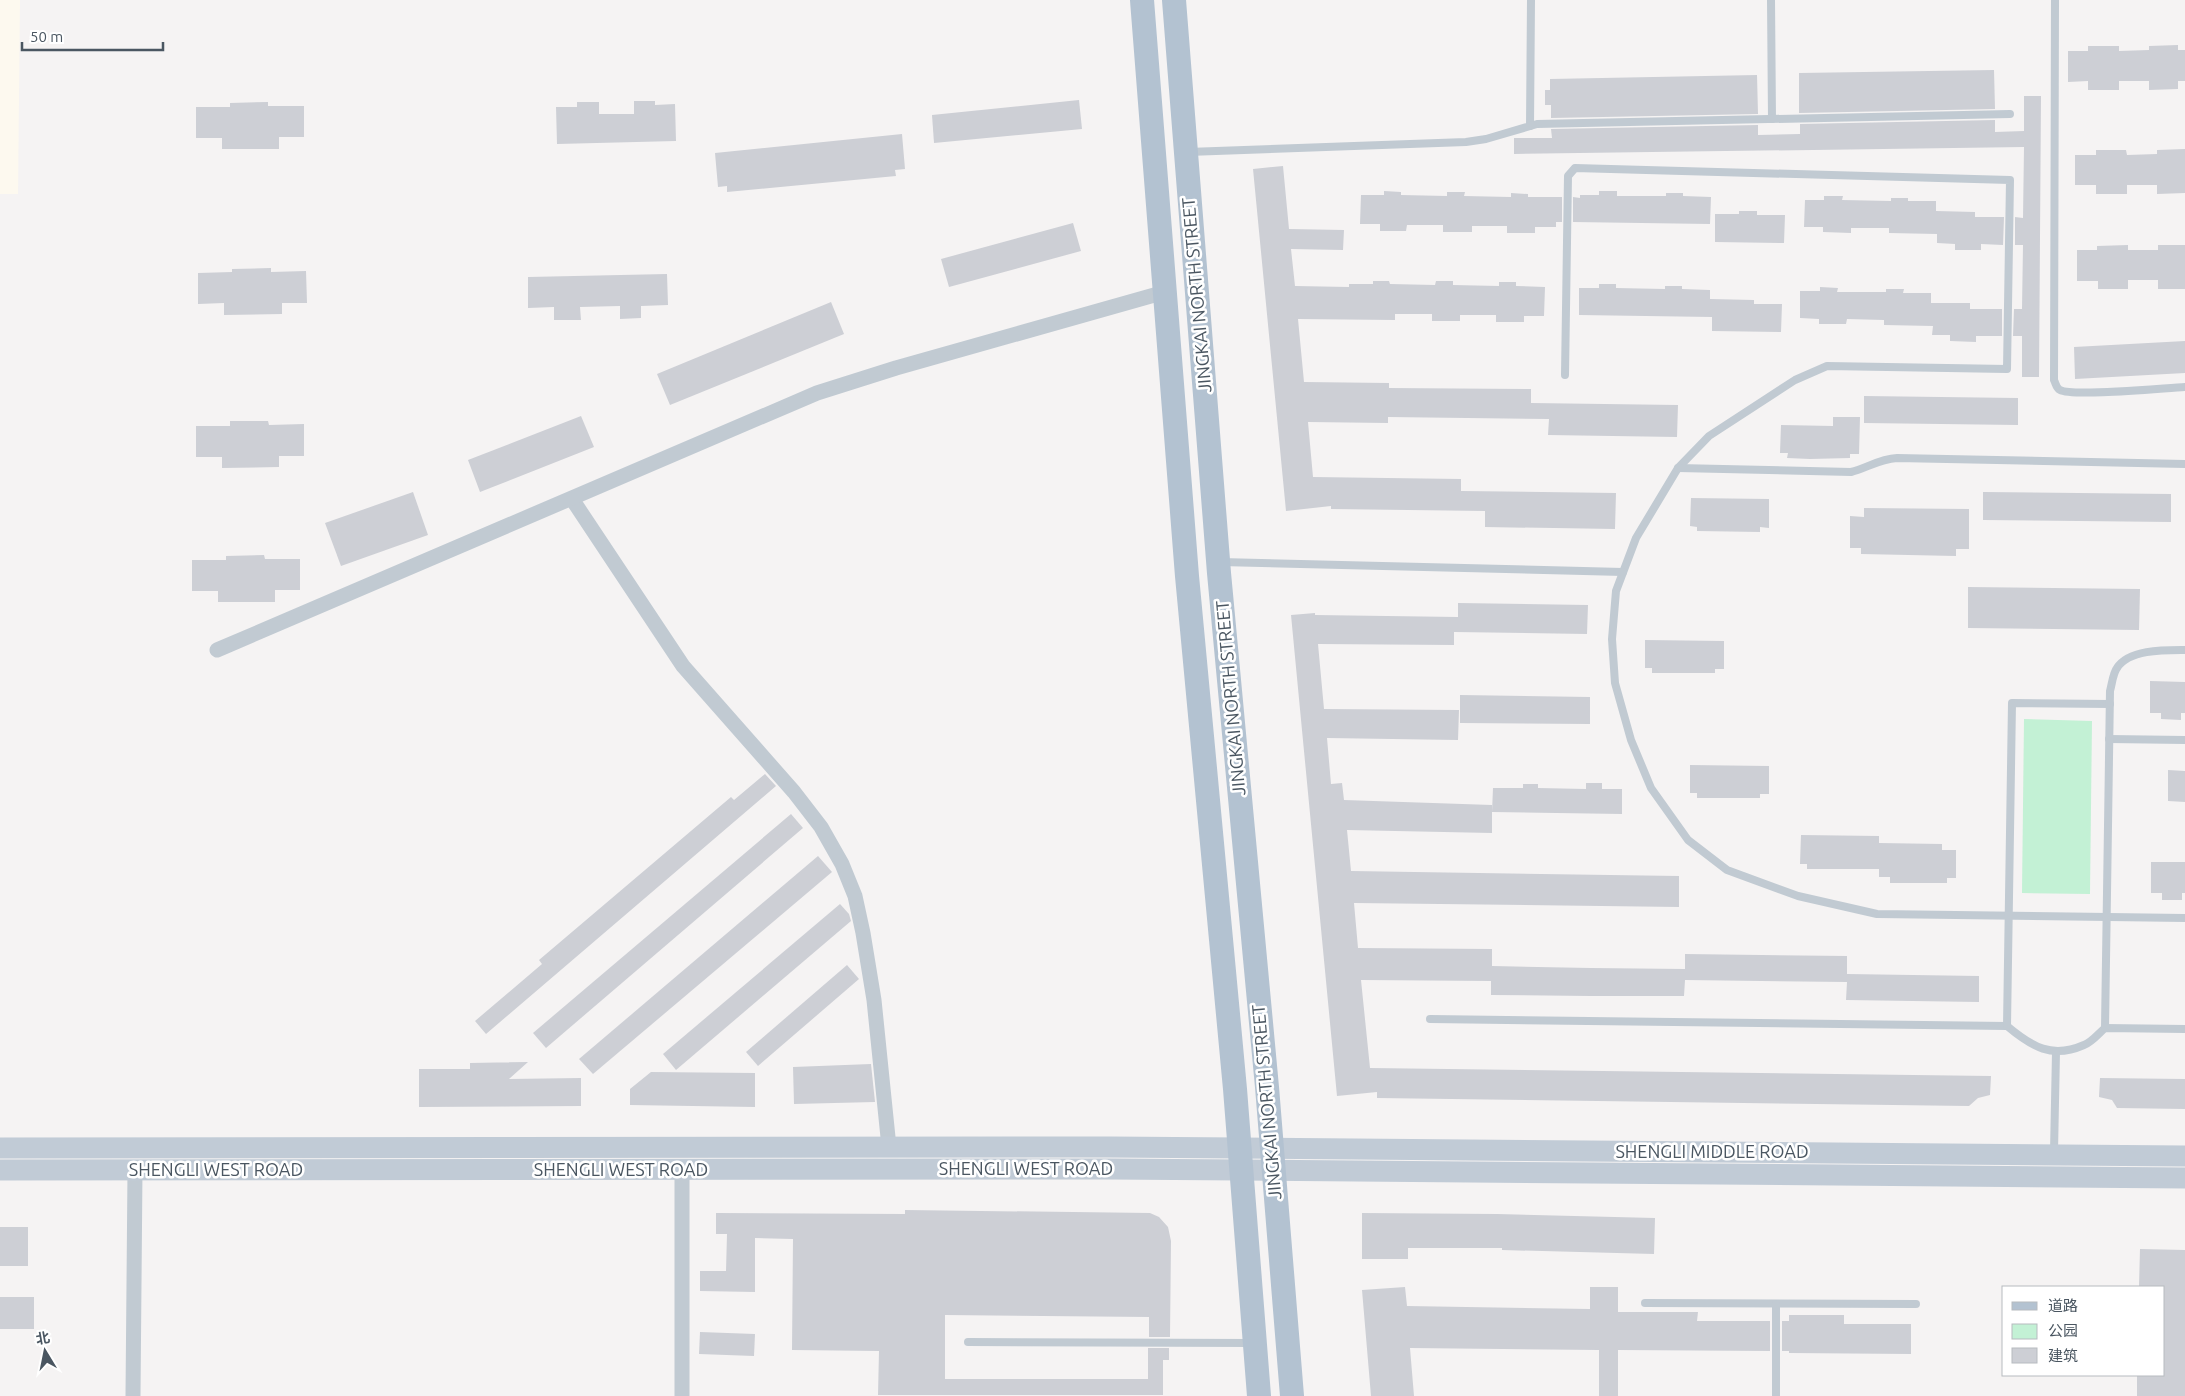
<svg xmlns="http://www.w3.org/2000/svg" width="2185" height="1396" font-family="Ubuntu,'Noto Sans SC',sans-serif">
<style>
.commercial{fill:#fdf9ef}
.green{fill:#c3f1d5}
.building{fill:#cdcfd5}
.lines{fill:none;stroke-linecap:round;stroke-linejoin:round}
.lane{stroke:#c1cad2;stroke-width:8}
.street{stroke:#c1cad2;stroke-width:15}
.secondary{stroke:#c1cbd6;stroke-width:21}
.primary{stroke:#b3c2d1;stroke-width:24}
.labels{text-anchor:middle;stroke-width:5;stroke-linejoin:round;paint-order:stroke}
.street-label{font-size:18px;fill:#4a5661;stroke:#fff}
</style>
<rect width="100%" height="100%" fill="#f5f3f3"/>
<path class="commercial" d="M0,0h20l-2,194h-18z"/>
<path class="green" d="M2024,719l68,2 -2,173 -68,-1z"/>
<g class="building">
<path d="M2178,45v5h7v31h-7v8l-29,1v-9h-30v9h-31v-9l-20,1v-31h20v-5h31v5l30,-1v-4z"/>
<path d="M1994,70l1,39 -196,4v-40z"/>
<path d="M1757,75l1,39 -207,4v-13h-6v-15h5v-11z"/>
<path d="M2024,96h17l-2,281h-17v-41h-9l1,-27h8l1,-64h-8v-28l8,1 1,-71 -510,7v-16h38l-1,-9 207,-4v10l42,-1v-10l195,-4v12l29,-1z"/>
<path d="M1079,100l3,29 -148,14 -2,-28z"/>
<path d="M634,101h21v4l20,-1 1,37 -119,3 -1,-37h21v-5h22v12h35z"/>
<path d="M268,102v4h36v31h-25v12h-57v-11h-26v-31h34v-4z"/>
<path d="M902,134l3,35 -10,1 1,6 -169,16v-6l-9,1 -3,-34z"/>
<path d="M2185,149v44l-28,1v-9h-30v9h-31v-9h-21v-30h21v-5h30l1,5 30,-1v-4z"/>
<path d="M1283,166l6,63 55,1 -1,20 -52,-1 4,37 54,1v-3h24v-3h16l1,3 45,1 1,-4h17v4l46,1v-4h17v4l29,1 -1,29h-20v6h-28v-7h-36v6h-28v-7h-37v6l-97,-1 6,63 85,1v5l142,1v14l147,2 -1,32 -129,-2 1,-16 -161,-2v6l-80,-1 5,55 148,2v12l155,2 -1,36 -130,-2v-16l-154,-2v-3l-45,5 -33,-342z"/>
<path d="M1384,191l17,1v3l46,1v-4h18l-1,4 47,1v-4l17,1v3h34v25h-6v5h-21v6h-28v-7h-35v6h-29v-7h-36l-1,6h-26v-7h-20l1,-29h23z"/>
<path d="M1599,191h18v5h49v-3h17v3l28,1 -1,27 -137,-2v-25l7,1v-3h19z"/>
<path d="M1824,196h19l-1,4 49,1v-3h17v3h28v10l39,1v5h29l-1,28 -22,-1v6h-26v-6l-18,-1v-9l-48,-1v-5h-38v5l-28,-1v-5h-19l1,-27h19z"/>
<path d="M1739,211h18v4h28l-1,28 -69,-1v-28h24z"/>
<path d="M1073,223l8,28 -132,36 -8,-28z"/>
<path d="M2128,245v5h30v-5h27v44h-27v-9h-30v9h-30v-8h-21v-31h20v-4z"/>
<path d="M271,268v4l35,-1 1,32h-25v11l-58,1v-12l-26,1v-31l34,-1v-3z"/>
<path d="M667,274l1,31 -27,1v12l-21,1v-13l-40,1 1,13h-27v-13l-26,1v-31z"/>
<path d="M1599,284h17v4l49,1v-3h17v3l28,1v9l44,1v4h28l-1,28 -69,-1v-14l-133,-2v-27h20z"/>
<path d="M1820,287l18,1 -1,4h49v-3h18l-1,4h28v10h39v6h32v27h-26v6l-26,-1v-6h-18l1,-9 -49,-1v-5l-37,-1 -1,5h-27v-5l-19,-1v-27h20z"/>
<path d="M831,302l13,32 -174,71 -13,-31z"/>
<path d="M2185,341v32l-110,6 -1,-32z"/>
<path d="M1864,396l154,2v27l-154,-2z"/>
<path d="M581,416l13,31 -114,45 -12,-32z"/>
<path d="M1833,417h27l-1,37h-9v4l-40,1 -23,-1 1,-5h-8l1,-28 52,1z"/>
<path d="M230,421h38l1,4 35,-1v32h-25v11l-57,1v-11h-26v-31h34z"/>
<path d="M413,492l15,43 -87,31 -16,-43z"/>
<path d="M1983,492l188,2v28l-188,-2z"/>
<path d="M1691,498l78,1v29l-9,-1v5l-63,-1v-4l-7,-1z"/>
<path d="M1864,508l105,1v40h-13v7l-95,-2v-6h-11v-32l14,1z"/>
<path d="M264,555l1,4h35v31h-25v12h-57v-11h-26v-31h34v-4z"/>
<path d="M1968,587l172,2 -1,41 -171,-2z"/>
<path d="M1458,603l130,2 -1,29 -133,-2v13l-136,-1 6,65 135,1 -1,30 -131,-2 4,46 11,-1 2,17 148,5v28l-145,-3 4,41 328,5v31l-325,-4 4,45 134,1v17l99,2 94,1v-15l162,2v18l132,2v26l-133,-2 1,-18 -162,-2 -1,16h-93l-100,-1v-14l-130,-1 9,88 621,8 -1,19 -12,3 -9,8 -592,-8v-6l-40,4 -46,-481 24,-2v2l143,2z"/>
<path d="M1645,640l79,1v28h-9v4h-63v-5h-7z"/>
<path d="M2150,681l35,1v31h-4v7l-20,-1v-6h-11z"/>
<path d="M1460,695l130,2v27l-130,-1z"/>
<path d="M1690,765l79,1v28h-9v4h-63v-5h-7z"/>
<path d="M2168,770l17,1v31l-17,-1z"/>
<path d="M765,774l11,12 -290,248 -11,-13 67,-57 -3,-4 192,-163 3,3z"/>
<path d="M1586,783h16v6h20v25l-130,-2 1,-24h30v-4h15v4l48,1z"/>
<path d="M791,814l12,14 -257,220 -13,-15z"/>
<path d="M1801,835l78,1v7l63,1v6h14v28h-9v5h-57v-6h-11v-8h-72v-5h-7z"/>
<path d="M818,856l14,16 -239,202 -14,-15z"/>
<path d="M2151,862h34v31h-3v7h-20v-7h-11z"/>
<path d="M840,904l9,10 2,7 -175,149 -13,-16z"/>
<path d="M847,965l12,14 -101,87 -12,-14z"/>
<path d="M528,1062l-19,17 72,-1v28l-162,1v-38h51v-6z"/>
<path d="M871,1064l4,38 -81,2 -1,-37z"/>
<path d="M651,1072l104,1v34l-125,-2v-16z"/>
<path d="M2100,1078l85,1v30l-68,-1 -5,-8 -13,-3z"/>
<path d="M905,1210l245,3 9,4 9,10 3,14 -1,96h-21v-20l-204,-2v64h203v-31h21v12h-6v35h-285l1,-44 -87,-1 1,-111 -38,-1v54l-55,-1v-20h26l1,-37h-11v-21l189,1z"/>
<path d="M1362,1213l135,1 158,4 -1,36 -152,-4v-2h-94v11h-46z"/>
<rect x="0" y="1227" width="28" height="39"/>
<path d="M2140,1249l45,1v146h-48v-21h27v-88h-25z"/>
<path d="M1405,1287l2,19 183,3v-22h28v25h80l-1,9h73v30l-152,-1v46h-19v-46l-189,-2 4,48h-43l-9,-106z"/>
<rect x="0" y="1297" width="34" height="32"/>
<path d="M1789,1315h55v9h67v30l-122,-1v-2h-7v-30h7z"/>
<path d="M700,1332l55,2 -1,22 -55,-2z"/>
</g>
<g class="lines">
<g class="lane">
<path d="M1771,0l1,119"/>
<path d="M2055,0l-1,380c2,4 2,8 6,10 13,7 104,-2 125,-3"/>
<path d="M1530,126l1,-126"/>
<path d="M1188,152l278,-10 20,-3 51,-15 473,-10"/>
<path d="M1565,375l3,-199 7,-8 435,12 -3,189 -180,-3 -32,14 -86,56 -31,32 -42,70 -20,53 -4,48 3,44 16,57 20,48 37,52 39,30 71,26 79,18 308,4"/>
<path d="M1678,468l173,4c16,-4 28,-13 46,-14l288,6"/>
<path d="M1220,562l403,10"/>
<path d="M2109,739l76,1"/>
<path d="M1430,1019l577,7c25,21 45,33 77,19 8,-3 15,-12 21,-17l80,1"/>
<path d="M2007,1026l5,-323 98,1"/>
<path d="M2105,1028l5,-337c2,-7 3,-18 7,-23 12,-19 49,-18 68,-18"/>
<path d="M2054,1152l2,-100"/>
<path d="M1645,1303l271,1"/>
<path d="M968,1342l285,1"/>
<path d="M1776,1396v-92"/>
</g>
<g class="street">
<path d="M572,499l111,167 111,126 27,35 21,37 13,32 8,37 11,67 15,147"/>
<path d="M217,650l600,-257 79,-25 269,-76"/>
<path d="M133,1396l2,-226"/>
<path d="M682,1396v-226"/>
</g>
<g class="secondary">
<path d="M0,1148l1110,-1 1075,9"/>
<path d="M0,1170l1109,-1 1076,9"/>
</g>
<g class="primary">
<path d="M1142,0l45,576 48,513 24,307"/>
<path d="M1174,0l45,573 48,514 25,309"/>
</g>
</g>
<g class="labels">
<g class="street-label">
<text transform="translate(1197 295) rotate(-95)" y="6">JINGKAI NORTH STREET</text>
<text transform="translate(1231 698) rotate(-95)" y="6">JINGKAI NORTH STREET</text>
<text transform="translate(1267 1102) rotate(-95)" y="6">JINGKAI NORTH STREET</text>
<text x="1712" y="1158">SHENGLI MIDDLE ROAD</text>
<text x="1026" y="1175">SHENGLI WEST ROAD</text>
<text x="216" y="1176">SHENGLI WEST ROAD</text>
<text x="621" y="1176">SHENGLI WEST ROAD</text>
</g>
</g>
<rect x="2002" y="1286" width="162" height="90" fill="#ffffff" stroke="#b7bbc0"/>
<rect x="2012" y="1302" width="25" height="8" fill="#b3c2d1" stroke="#b7bbc0"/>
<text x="2048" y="1311" font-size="15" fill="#4a5661">道路</text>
<rect x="2012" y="1324" width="25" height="15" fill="#c3f1d5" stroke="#b7bbc0"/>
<text x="2048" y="1336" font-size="15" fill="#4a5661">公园</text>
<rect x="2012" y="1348" width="25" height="15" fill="#cdcfd5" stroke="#b7bbc0"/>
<text x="2048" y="1361" font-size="15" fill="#4a5661">建筑</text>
<g transform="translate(45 1351) rotate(350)" stroke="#ffffff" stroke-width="4" paint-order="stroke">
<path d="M0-4L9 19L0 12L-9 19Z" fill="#4a5661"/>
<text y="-8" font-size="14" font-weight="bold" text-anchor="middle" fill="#4a5661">北</text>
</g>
<path d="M22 42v8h141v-8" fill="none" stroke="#4a5661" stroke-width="2.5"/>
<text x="30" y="42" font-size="15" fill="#4a5661" stroke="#ffffff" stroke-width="4" paint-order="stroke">50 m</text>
</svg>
